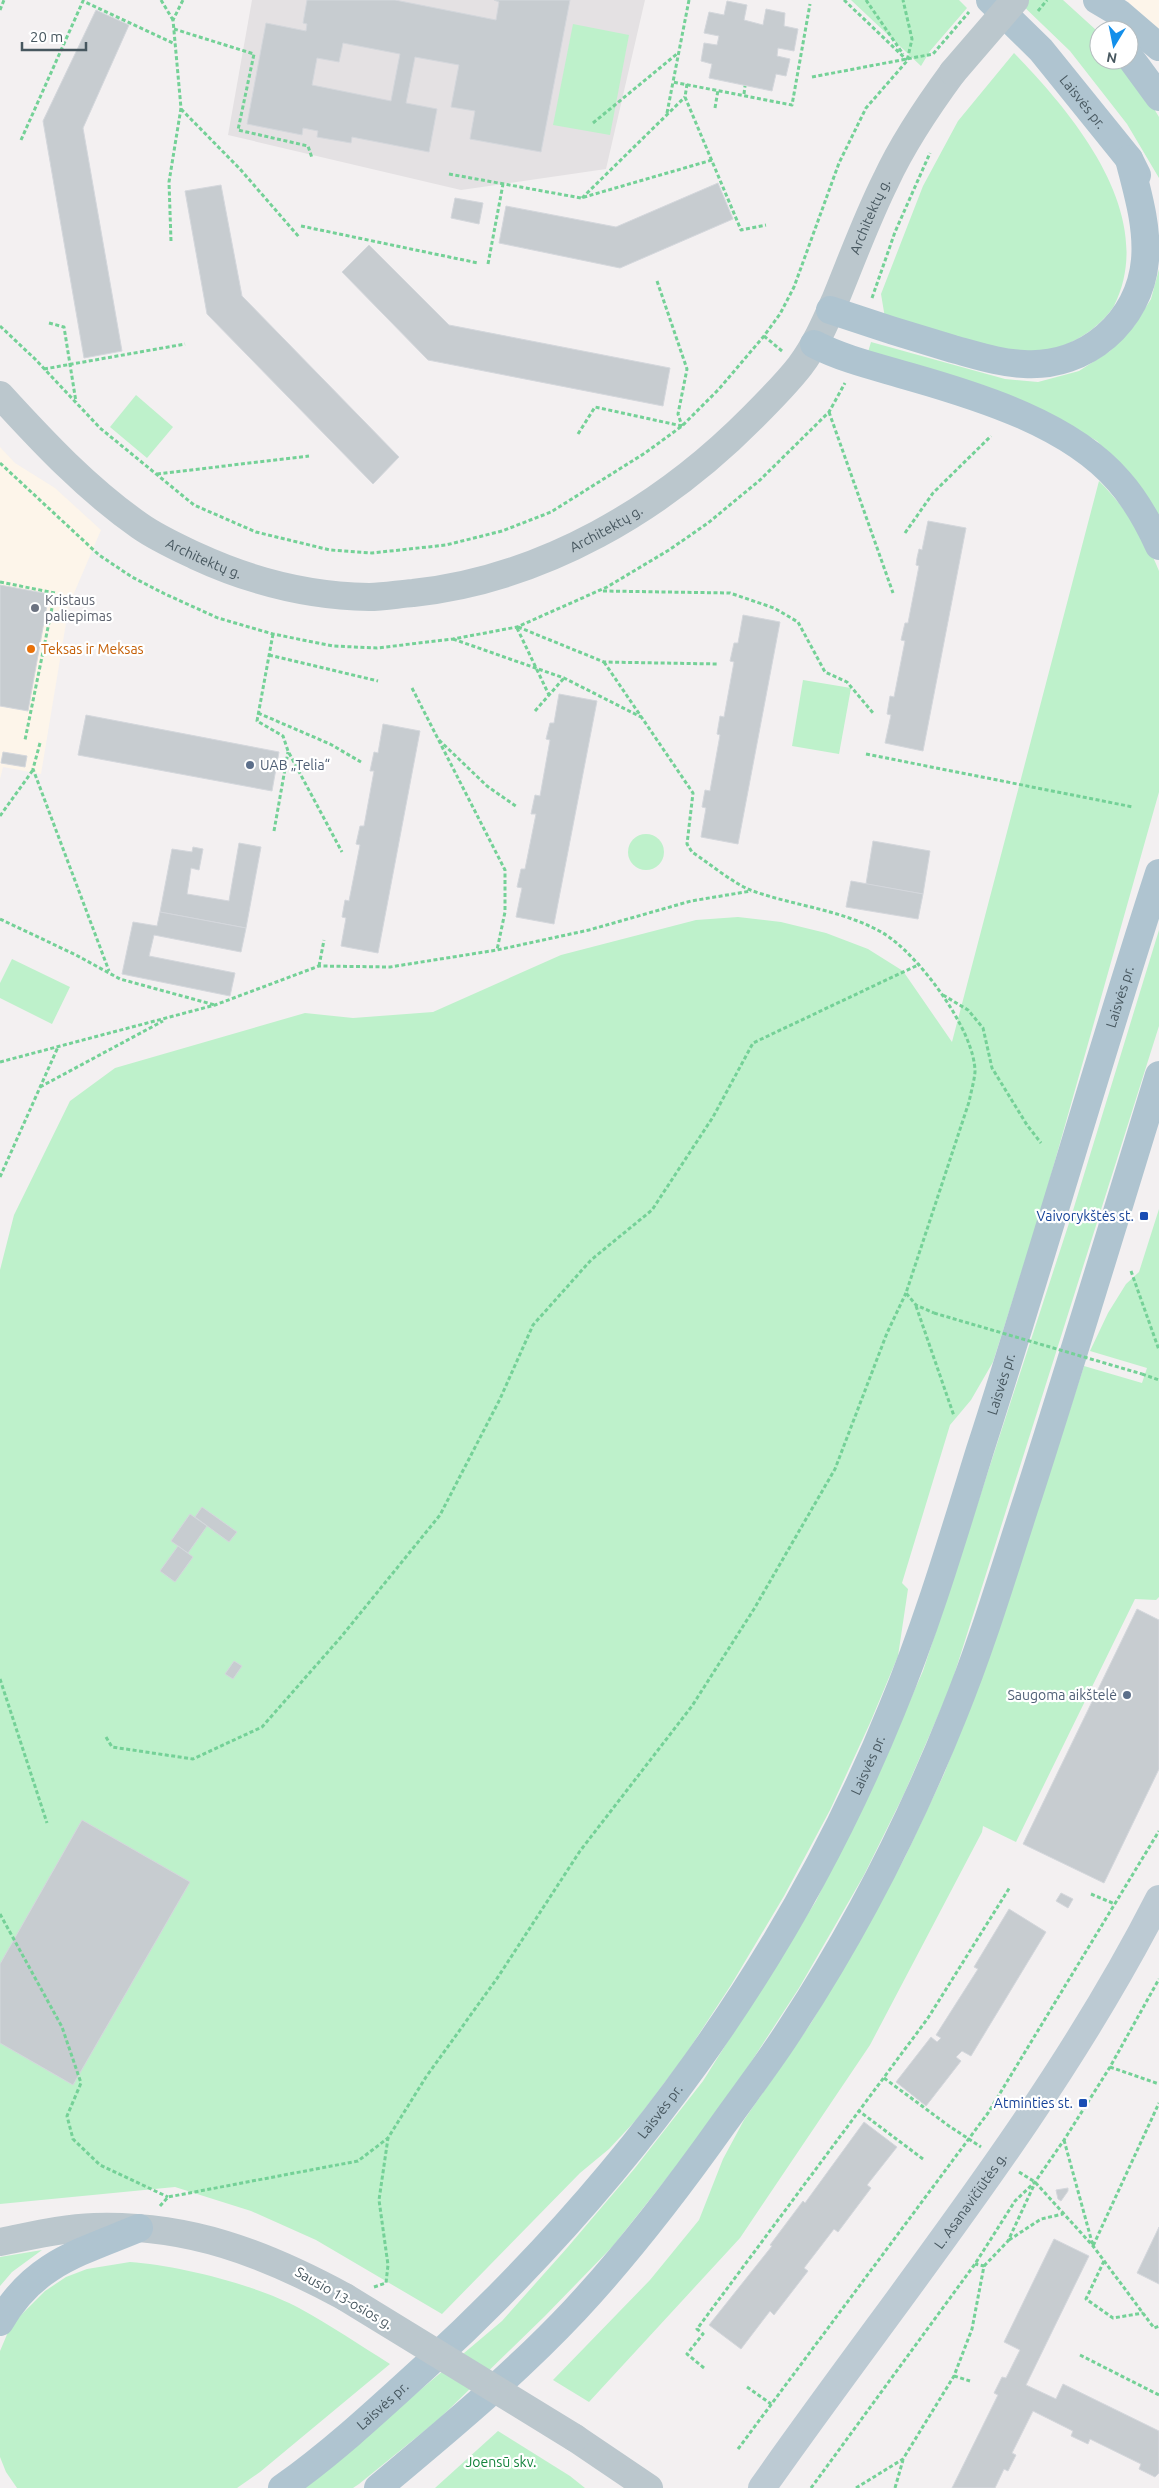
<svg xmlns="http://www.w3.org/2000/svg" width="1159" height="2488" font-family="Ubuntu,sans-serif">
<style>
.commercial{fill:#fdf5ea}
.education{fill:#e4e1e3}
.green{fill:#bef1cb}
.building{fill:#c7ccd0;stroke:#d4d7dc;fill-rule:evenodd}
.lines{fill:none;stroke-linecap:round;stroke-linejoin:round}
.path{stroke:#74d197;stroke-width:3;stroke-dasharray:4 2.5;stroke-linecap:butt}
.tertiary{stroke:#bbc7cd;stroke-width:28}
.secondary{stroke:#bccad3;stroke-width:28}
.primary{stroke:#afc4d0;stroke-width:28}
.path-bridge{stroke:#74d197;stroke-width:3;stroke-dasharray:4 2.5;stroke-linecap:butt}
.tertiary-bridge{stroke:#bbc7cd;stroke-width:28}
.worship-dot{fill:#6b7280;stroke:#fff;stroke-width:2}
.food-dot{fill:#e8710a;stroke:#fff;stroke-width:2}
.service-dot{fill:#5c6f8a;stroke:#fff;stroke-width:2}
.transit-dot{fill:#1a4fb4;stroke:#fff;stroke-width:2}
.labels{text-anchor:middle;stroke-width:4.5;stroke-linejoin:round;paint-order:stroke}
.street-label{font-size:14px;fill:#47575f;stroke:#fff}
.worship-label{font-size:14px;fill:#5b616d;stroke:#fff;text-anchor:start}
.food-label{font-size:14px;fill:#c56008;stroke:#fff;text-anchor:start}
.service-label{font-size:14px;fill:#4e5e75;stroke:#fff;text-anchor:start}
.transit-label{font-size:14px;fill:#164399;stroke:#fff;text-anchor:end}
.park-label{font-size:14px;fill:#14843d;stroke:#fff}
</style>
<rect width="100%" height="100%" fill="#f3f0f1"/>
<g class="commercial">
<path d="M1126,0h33v30z"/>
<path d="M0,447l15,16 40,25 46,42 -32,75 -28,169 -38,-7 -3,12z"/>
</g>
<path class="education" d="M252,0h393l-39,169 -145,21 -233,-55z"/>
<g class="green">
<path d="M851,0h108l8,8 -37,43 -9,15z"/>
<path d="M1017,0h46l33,30 3,3v27h21l19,24 20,33v61l-32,-54 -57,-73z"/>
<path d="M573,24l56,11 -19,100 -57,-10z"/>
<path d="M1014,53c59,61 145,162 100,253 -18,27 -50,44 -82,47 -20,3 -44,-6 -63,-12 -28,-7 -56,-15 -84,-23l-4,-24 42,-108 35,-65z"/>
<path d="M1159,269v248l-24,-36 -38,-40 -57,-32 -172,-57 3,-10 134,37 33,3 41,-11 31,-20 24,-25 17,-27z"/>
<path d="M136,395l37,32 -26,31 -37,-31z"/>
<path d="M1099,481c25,25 47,57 60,90v221l-119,422 -47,148 -22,38 -21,25 -48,158 6,6 -10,67 -28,67 -40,87 -46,86 -53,89 -47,72 -47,62 -28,30 -29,24 -138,141 -126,-74 -65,-29 -76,-24 -175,17v-934l14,-55 56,-114 45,-33 190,-55 48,5 80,-6 128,-57 135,-35 42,-3 43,5 45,11 42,16 35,22 49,71z"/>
<path d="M803,680l48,8 -12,66 -47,-8z"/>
<circle cx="646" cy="852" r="18"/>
<path d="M1159,930v96l-209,662 -46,106 -40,81 -65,113 -83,128 -103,130 -68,70 -106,103 -80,65 -6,4h-49l198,-167 65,-73 68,-80 68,-87 113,-180 65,-135 42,-95 148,-454z"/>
<path d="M12,959l58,28 -18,37 -52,-26v-15z"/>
<path d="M1159,1209v388l-3,3 -21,-1 -119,243 -33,-16 -1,6 -112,213 -130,193 -151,164 -36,-22 97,-100 49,-60 24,-61 21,-39 67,-97 47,-79 47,-87 39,-83 46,-119 94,-289 58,17 5,-15 -57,-17 18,-38 18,-29 13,-12z"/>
<path d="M42,2250l-30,22 -12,14v-29z"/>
<path d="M130,2262c47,3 127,23 169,46 31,17 61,37 91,56l-130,108 -23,16h-220l-11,-16 -6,-15v-106l11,-26 34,-34 21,-14 21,-8z"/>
<path d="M498,2431l72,45 15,12h-150z"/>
</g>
<g class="building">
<path d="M307,0h88l101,20 3,-18 -5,-2h76l-29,152 -71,-13 5,-28 -24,-4 8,-42 -44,-8 -9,46 31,6 -8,43 -77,-15 -1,6 -34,-6 1,-6 -15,-3 -1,7 -55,-11 19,-101 40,8 1,-7 -4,-1zM343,43l57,11 -9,47 -79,-16 5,-27 22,4z"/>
<path d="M727,1l20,4 -3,15 19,5 3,-16 19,4 -1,13 14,3 -4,22 -16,-3 -1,8 13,3 -4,17 -10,-2 -4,17 -63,-13 3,-14 -11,-3 3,-18 13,2 2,-9 -15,-3 5,-21 15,3z"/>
<path d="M96,10l33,15 -46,103 39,223 -38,7 -41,-237z"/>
<path d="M718,183l15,36 -113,49 -121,-25 7,-37 110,21z"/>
<path d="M221,185l21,111 157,161 -26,27 -166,-170 -22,-123z"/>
<path d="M455,198l28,5 -4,21 -28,-6z"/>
<path d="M369,245l80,80 221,43 -7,38 -235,-46 -86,-88z"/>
<path d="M928,521l38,7 -43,223 -38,-8 6,-28 -4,-1 3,-18 4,1 11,-56 -4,-1 4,-17h3l11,-57 -3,-1 1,-7 2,-9 3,1z"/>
<path d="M0,585l49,9 -21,117 -28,-5z"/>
<path d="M743,615l37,7 -42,222 -37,-7 5,-29 -4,-1 3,-17 5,1 10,-56 -3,-1 3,-18 4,1 10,-55 -4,-1 4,-18h4z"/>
<path d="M559,694l38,7 -43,223 -38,-7 6,-29 -5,-1 4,-18h4l11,-55h-5l4,-19 5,1 10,-56 -4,-1 4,-16h4z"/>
<path d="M86,715l193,37 -7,39 -194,-36z"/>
<path d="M383,724l37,7 -42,222 -37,-7 5,-28 -4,-1 3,-17 4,1 11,-56 -4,-1 4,-18h4l10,-55h-4l4,-19 4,1z"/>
<path d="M3,752l24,4 -2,11 -24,-4z"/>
<path d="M873,841l57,10 -7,43 -57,-10z"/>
<path d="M239,843l22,4 -15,81 -86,-16 12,-63 20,3 1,-5 10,2 -4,21 -8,-2 -4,26 42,7z"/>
<path d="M851,881l72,13 -5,25 -72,-12z"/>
<path d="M160,912l86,16 -5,24 -87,-17 -5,21 86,17 -5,23 -108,-22 11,-52 24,4z"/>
<path d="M202,1507l35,25 -8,10 -34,-25z"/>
<path d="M190,1514l17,12 -19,27 -17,-12z"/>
<path d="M178,1546l15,11 -18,25 -15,-11z"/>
<path d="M1137,1609l22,11v149l-55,114 -81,-39z"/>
<path d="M234,1661l8,5 -9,13 -8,-5z"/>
<path d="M82,1820l108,62 -117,203 -73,-42v-79z"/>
<path d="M1061,1893l12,6 -5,9 -12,-7z"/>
<path d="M1009,1909l37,23 -75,124 -9,-5 -6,6 5,4 -35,45 -30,-24 35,-45 6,5 4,-4 -5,-3 42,-66 -4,-2z"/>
<path d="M864,2122l33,25 -30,38 4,3 -33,44 -4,-3 -30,39 4,3 -34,44 -4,-4 -29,38 -32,-24 63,-79 -2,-1 33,-44 2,2z"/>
<path d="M1068,2188v3l-7,10 -3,-2 -2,-9z"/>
<path d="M1159,2227v57l-22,-11z"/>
<path d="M1054,2239l35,17 -63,129 30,14 7,-15 96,47v42l-4,4 -16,-8 2,-5 -51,-25 -2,5 -17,-8 2,-5 -40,-20 -21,42 4,2 -8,16 -4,-2 -9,19h-43l46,-93 -4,-2 8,-16 4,1 14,-28 -16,-8z"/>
</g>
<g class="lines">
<g class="path">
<path d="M161,0l12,20"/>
<path d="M689,0l-16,82 119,23 18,-101"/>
<path d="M844,0l63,60"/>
<path d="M866,0l37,54"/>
<path d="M0,10l4,-10"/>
<path d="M174,29l80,25 -16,76 70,16 4,12"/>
<path d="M812,77l121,-23 36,-42"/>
<path d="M687,84l-2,13 56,133 25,-5"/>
<path d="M744,94l1,-8"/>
<path d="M715,108l3,-18"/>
<path d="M181,109l59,60 59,68"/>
<path d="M667,113l6,-31"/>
<path d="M593,123l85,-70"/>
<path d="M21,140l62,-139 92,43"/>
<path d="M449,174l132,24 131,-38"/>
<path d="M582,198l103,-101"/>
<path d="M301,226l177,37"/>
<path d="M171,241l-2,-59 12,-74 -8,-88 10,-20"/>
<path d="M488,264l15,-80"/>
<path d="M657,281l30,88 -9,45 4,12"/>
<path d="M872,298l23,-66 35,-79"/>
<path d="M49,323l15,4 12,75"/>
<path d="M0,326l35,33 65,69 94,77 62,27 74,18 42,3 74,-8 56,-14 49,-19 94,-59 37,-27 37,-37 45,-53 16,-22 14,-27 45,-124 27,-55 41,-47 5,-22 -9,-39"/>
<path d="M764,336l18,15"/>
<path d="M44,369l141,-25"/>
<path d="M829,412l64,181"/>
<path d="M578,434l17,-27 87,19"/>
<path d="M0,463l99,92 33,22 33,17 53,24 55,16 60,12 44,2 76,-9 64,-12 90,-40 62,-37 39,-27 52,-43 69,-68 16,-29"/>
<path d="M157,474l152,-18"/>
<path d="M905,533l28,-40 58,-57"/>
<path d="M0,582l55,11 -30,147"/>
<path d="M603,591l127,2 44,15 24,14 27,50 22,10 26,31"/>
<path d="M518,627l86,35 114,2"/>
<path d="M517,628l32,67"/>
<path d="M273,634l-16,87 26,15 5,15 54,101"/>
<path d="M453,639l111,39 77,39"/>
<path d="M269,655l109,26"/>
<path d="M604,662l89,131 -6,51 5,8c17,11 43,33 61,39 42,15 90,19 130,42 35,21 92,97 92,139 -1,10 -4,20 -6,30l-63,191 10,12 18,8"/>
<path d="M412,688l93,182v42l-8,38"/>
<path d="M535,711l29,-33"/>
<path d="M258,713l72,31 31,18"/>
<path d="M439,740l48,46 30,21"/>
<path d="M40,743l-7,26 76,202"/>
<path d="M866,754l267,53"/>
<path d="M0,816l33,-46"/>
<path d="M274,831l14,-79"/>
<path d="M0,919l76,36 44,24 95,26"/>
<path d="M319,966l5,-26"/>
<path d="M943,995l25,15 15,18 9,40 35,57 14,18"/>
<path d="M0,1062l215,-57 104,-39 71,1 107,-17 92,-20 102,-29 60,-10"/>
<path d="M40,1087l123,-66"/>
<path d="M0,1177l58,-130"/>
<path d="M1131,1271l28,79"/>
<path d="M916,1306l38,110"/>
<path d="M1142,1374l17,6"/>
<path d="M0,1679l47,144"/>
<path d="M106,1737l6,10 81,12 69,-32 79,-90 99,-122 60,-116 33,-74 58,-65 61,-50 61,-93 40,-74 167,-79"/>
<path d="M1091,1894l24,10"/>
<path d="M0,1914l62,113 19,56 -14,33 6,23 27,26 68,32"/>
<path d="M1110,2067l49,17"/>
<path d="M884,2078l65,48 32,21"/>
<path d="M1064,2140l29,106 66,-143"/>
<path d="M923,2159l-64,-48 69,-93 82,-131"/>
<path d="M1019,2172l16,10 58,64 61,82 5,-2"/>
<path d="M160,2206l8,-9 190,-36 30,-23 38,-61 72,-100 82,-126 112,-145 62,-97 81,-140 52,-136 19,-40"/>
<path d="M1009,2240l32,-21 22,-5"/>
<path d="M1104,2261l-18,38 27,19 30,-5"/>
<path d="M984,2266l24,-25 26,-56"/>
<path d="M374,2287l12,-4 2,-18 -9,-65 9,-62"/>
<path d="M1080,2355l79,40"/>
<path d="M704,2368l-17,-14 16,-20 -6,-5 162,-218"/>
<path d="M954,2376l16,5"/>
<path d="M747,2387l24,17"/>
<path d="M738,2449l250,-336 171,-282"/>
<path d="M811,2488l164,-224 40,-63 20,-19 29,-42 46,-73 49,-88"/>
<path d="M856,2488l47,-29 51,-83 18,-47 12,-63 -9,-2"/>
<path d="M895,2488l8,-28"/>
</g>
<g class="tertiary">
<path id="s1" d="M0,395c43,47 87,94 140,131 17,12 37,21 56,30 54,25 114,40 173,41 15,0 30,-3 44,-4 130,-14 249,-84 340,-176 16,-16 33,-33 47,-51 16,-21 26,-45 36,-68 16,-39 31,-80 50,-118 18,-39 42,-74 67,-108"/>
<path d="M0,2242c31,-6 63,-14 94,-15 94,-3 170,26 251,70"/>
<path d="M575,2438l74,50"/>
</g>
<path class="secondary" id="s2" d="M762,2488c136,-194 289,-377 397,-589"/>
<g class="primary">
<path id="s3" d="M990,0l51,50 88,109 8,16"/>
<path d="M1097,0l22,13 40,34"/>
<path d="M1129,56l30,41"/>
<path d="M830,310c41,14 82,27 123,39 23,6 46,14 71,15 62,4 116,-43 121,-104 3,-34 -8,-69 -16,-101"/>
<path d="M814,344c31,16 64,23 97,33 70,20 160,48 208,104 17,19 30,43 40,65"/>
<path d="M0,2322c34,-59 79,-69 139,-94"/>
<path id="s4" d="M282,2488c51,-36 98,-80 144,-122 200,-183 364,-405 466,-657 35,-84 61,-172 88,-259 62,-192 117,-386 179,-577"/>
<path d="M378,2488c68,-57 136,-113 197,-178 54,-58 103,-122 149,-187 22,-31 46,-62 67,-95 65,-99 119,-205 163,-315 29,-71 51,-146 75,-219 45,-140 87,-279 130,-419"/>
</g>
<g class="path-bridge">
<path d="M1038,11l9,-11"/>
<path d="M934,1313l208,61"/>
</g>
<g class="tertiary-bridge">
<path d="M953,72l62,-72"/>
<path d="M345,2297l230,141"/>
</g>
</g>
<circle class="worship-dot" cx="35" cy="608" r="5"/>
<circle class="food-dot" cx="31" cy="649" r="5"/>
<g class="service-dot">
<circle cx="250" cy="765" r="5"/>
<circle cx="1127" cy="1695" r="5"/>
</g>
<g class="transit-dot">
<rect x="1139" y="1211" width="10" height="10" rx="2.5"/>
<rect x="1078" y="2098" width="10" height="10" rx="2.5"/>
</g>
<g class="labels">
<g class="street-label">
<text dy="5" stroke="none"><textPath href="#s3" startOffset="138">Laisvės pr.</textPath></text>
<text dy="5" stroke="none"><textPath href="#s1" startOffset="1104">Architektų g.</textPath></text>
<text dy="5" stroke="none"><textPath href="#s1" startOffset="684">Architektų g.</textPath></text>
<text dy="5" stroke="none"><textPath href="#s1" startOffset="264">Architektų g.</textPath></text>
<text dy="5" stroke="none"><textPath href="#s4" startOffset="1749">Laisvės pr.</textPath></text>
<text dy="5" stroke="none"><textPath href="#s4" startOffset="1344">Laisvės pr.</textPath></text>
<text dy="5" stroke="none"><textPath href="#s4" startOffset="940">Laisvės pr.</textPath></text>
<text dy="5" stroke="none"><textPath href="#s4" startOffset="535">Laisvės pr.</textPath></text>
<text dy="5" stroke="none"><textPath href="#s2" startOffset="355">L. Asanavičiūtės g.</textPath></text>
<text transform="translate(344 2298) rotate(30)" y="5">Sausio 13-osios g.</text>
<text dy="5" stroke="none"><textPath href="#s4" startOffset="130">Laisvės pr.</textPath></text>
</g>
<g class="worship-label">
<text x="45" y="605">Kristaus<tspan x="45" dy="16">paliepimas</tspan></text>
</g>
<g class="food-label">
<text x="41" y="654">Teksas ir Meksas</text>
</g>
<g class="service-label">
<text x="260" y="770">UAB „Telia“</text>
<text x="1117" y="1700" text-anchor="end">Saugoma aikštelė</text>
</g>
<g class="transit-label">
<text x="1134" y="1221">Vaivorykštės st.</text>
<text x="1073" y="2108">Atminties st.</text>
</g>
<g class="park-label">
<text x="501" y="2467">Joensū skv.</text>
</g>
</g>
<g transform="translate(1114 45) rotate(190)"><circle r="24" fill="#ffffff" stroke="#b5bcbf"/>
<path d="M0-4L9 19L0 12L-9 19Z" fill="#138fea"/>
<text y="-8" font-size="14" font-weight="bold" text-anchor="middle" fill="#47575f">N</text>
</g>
<path d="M22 42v8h64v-8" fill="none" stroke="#47575f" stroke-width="2.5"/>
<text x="30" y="42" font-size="15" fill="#47575f" stroke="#ffffff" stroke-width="4" paint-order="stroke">20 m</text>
</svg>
